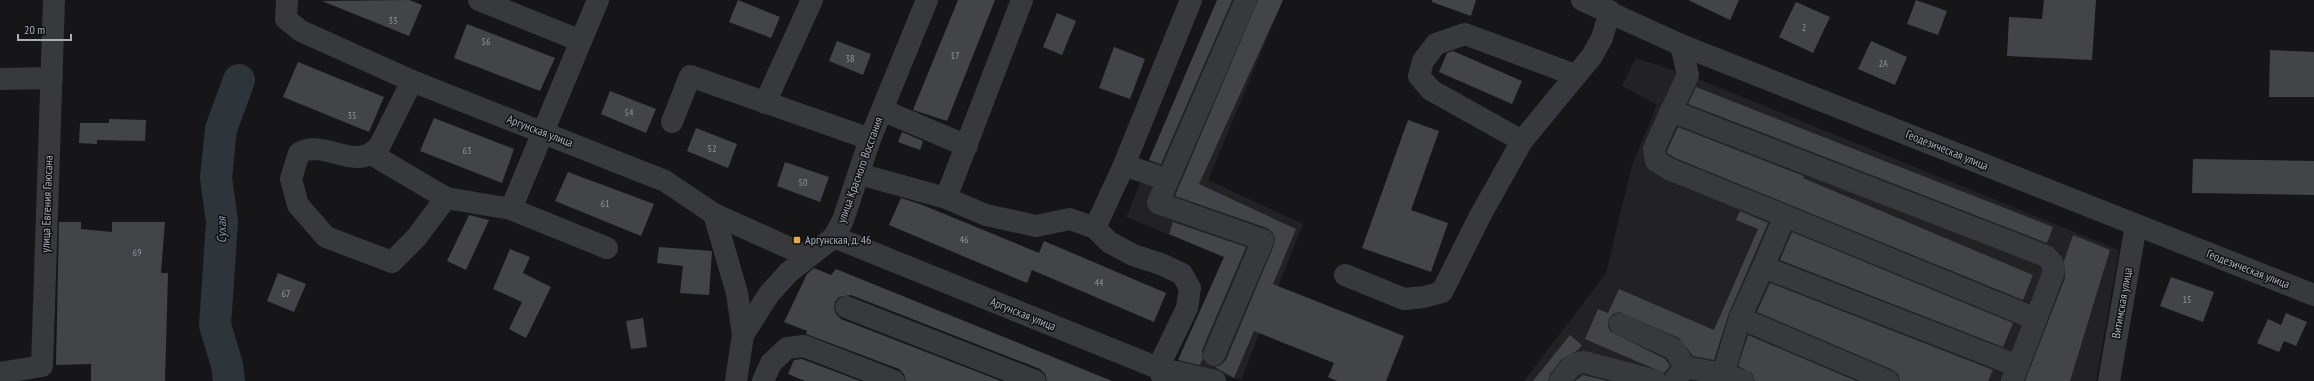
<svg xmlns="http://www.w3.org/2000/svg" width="2314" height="381" font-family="'PT Sans Narrow',sans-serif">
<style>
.built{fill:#222225}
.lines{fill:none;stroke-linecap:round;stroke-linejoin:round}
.river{stroke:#2d353b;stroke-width:32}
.building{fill:#434448}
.minor{stroke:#37393d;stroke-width:22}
.poi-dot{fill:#e7a83f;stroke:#111113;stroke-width:1.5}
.labels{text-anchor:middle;stroke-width:3;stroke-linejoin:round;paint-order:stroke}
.number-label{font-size:10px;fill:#90949b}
.street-label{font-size:12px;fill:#a9aeb7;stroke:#111113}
.poi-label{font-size:12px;fill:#a9aeb7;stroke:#111113;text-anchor:start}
.water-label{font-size:13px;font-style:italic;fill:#829cb0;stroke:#111113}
</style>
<rect width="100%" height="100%" fill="#161618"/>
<g class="built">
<path d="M1217,0h66l-75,180 95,44 -62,156 -64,-16 47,-107 -98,-40z"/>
<path d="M1636,58l52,17 431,175 -23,131h-572l82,-108 26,-108 25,-60 -35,-19z"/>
</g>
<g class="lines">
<path class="river" d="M229,381l-2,-16 -12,-40 7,-103 -6,-44 5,-49 18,-49"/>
</g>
<g class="building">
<path d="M409,0l13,5 -13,31 -87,-35z"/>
<path d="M738,0l42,17 -9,21 -42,-16z"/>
<path d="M958,0h37l-48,121 -34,-11z"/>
<path d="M1217,0h15l-71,164 -12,-4z"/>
<path d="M1258,0h25l-84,184 97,45 -23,55 131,52 -18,45h-49l-9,-4 6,-14 -80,-32 -20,47 -19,-11 6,-2 5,-5 48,-115 1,-7 -3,-6 -5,-4 -92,-32z"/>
<path d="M1432,0h44l-5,16 -39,-14z"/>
<path d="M1688,0h51l-9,20z"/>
<path d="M1916,0l31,11 -9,24 -31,-11z"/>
<path d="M2044,0h52l-4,60 -85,-4 2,-39 33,2z"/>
<path d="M1796,2l34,15 -17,36 -34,-16z"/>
<path d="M1057,13l19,8 -14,34 -19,-8z"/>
<path d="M467,24l88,34 -15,33 -86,-33z"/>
<path d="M837,41l34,13 -8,21 -34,-14z"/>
<path d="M1871,41l36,16 -12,28 -37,-16z"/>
<path d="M1114,47l31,12 -15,40 -31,-11z"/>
<path d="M2270,50l44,2v45h-45z"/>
<path d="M1453,51l69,30 -10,23 -73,-32 8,-19z"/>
<path d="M298,62l86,35 -15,35 -86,-35z"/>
<path d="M1696,87l357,140 -6,16 -359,-139z"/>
<path d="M610,91l46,18 -10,24 -45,-19z"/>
<path d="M434,118l80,31 -12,34 -82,-32z"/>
<path d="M109,119l37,1 -1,21 -48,-1v4l-18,-1 1,-20h29z"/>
<path d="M1408,120l31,11 -28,79 37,13 -17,49 -69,-24z"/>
<path d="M1678,127l126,49 -1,2 230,97 -10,25 -348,-142 -8,-5v-2z"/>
<path d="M696,128l41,16 -9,24 -41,-17z"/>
<path d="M902,132l21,9 -3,9 -22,-8z"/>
<path d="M2193,159l121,2v34l-122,-2z"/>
<path d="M785,162l44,15 -9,25 -43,-16z"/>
<path d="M568,172l86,32 -13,32 -86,-35z"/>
<path d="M901,198l19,6 119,49 5,-12 122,52 -12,29 -122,-52 -5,13 -138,-58z"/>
<path d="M1740,211l28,12 -39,90 -15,47 -21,-4 -14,-18 -60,-26 -6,2 -4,5 -1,7 2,5 55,28 5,7 -6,7 -79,-34 13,-30 10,4 11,-24 95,41 44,-101 -22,-9z"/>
<path d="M469,215l20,5 -23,50 -19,-9z"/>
<path d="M59,222h22v7l31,3v-10h53l-4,51h7l-3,108h-74v-17l-35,1z"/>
<path d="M1173,222l73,25 -44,103 1,11 -1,-1 -2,5 -22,-5 46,-103 -55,-23z"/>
<path d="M1792,232l221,91 -10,24 -223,-87z"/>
<path d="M2073,235l37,15 -40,131h-45l40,-103 -1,-17z"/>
<path d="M659,247l53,4 -3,44 -29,-2 3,-27 -26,-3z"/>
<path d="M510,249l20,8 -7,16 28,14 -25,51 -17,-9 13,-27 -29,-13z"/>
<path d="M814,268l17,7 5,-6 276,112h-65l-2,-7 -5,-5 -189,-74 -12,2 -4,5 -1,6 2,6 5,5 160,62h-95l-2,-7 -5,-5 -93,-35 1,-3 -23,-9 23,-48z"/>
<path d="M278,273l28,11 -12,28 -27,-11z"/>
<path d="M2171,277l43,15 -11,30 -43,-16z"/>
<path d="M1770,283l223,87 -5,11h-88l-2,-7 -5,-4 -136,-58z"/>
<path d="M2286,313l21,9 -11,24 -12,-5 -5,11 -22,-9 11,-24 13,6z"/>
<path d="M643,318l4,29 -16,2 -5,-28z"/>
<path d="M1570,335l12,10 -4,5 -17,10 -11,14 -2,7h-15z"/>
<path d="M1748,335l108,46h-101l-3,-8 -14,-7z"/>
<path d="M802,359l58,22h-55l-17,-7 6,-14z"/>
<path d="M1583,375l24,6h-32z"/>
</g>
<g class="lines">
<g class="minor">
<path d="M287,0l-1,19 15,12 111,50 253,100 49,33 93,42"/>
<path d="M479,0l102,41"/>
<path d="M1582,0l99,45 633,250"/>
<path d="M1681,45l7,30 -17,36 375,145 7,8v10l-17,45 -251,-103 -22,51 255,99 -6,15"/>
<path d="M0,79l52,-1"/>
<path d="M412,81l-32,64c-23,30 -54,-7 -81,8l-8,26 7,26 28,32 66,25 24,-24 30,-40 65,11 96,39"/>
<path d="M765,103l47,-103"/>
<path d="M882,110l85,36"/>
<path d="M1671,111l-17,38 2,12 13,8 116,47"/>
<path d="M672,122l18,-46 180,63"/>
<path d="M1522,141l-91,-51 -12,-14 4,-15 13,-17 29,-10 110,41"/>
<path d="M373,155l73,43"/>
<path d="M1124,165l44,15 78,-180"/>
<path d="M859,174l87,24 76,-198"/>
<path d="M1168,180l-10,23 105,37 -49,115"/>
<path d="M946,198l40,17 50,11 34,-7 25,9 14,14 24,13 28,9 21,10 8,14 -3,20 -29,60 6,12"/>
<path d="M511,209l87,-209"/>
<path d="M714,214l23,79 6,42"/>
<path d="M1095,228l29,-63 67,-165"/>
<path d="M834,237l324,131 57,13"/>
<path d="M1345,275l59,24 20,-2 18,-5 38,-76 42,-75 70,-85 10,-18 8,-27"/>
<path d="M846,307l189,74"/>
<path d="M1740,318l23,-51"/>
<path d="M1620,324l54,25 11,18"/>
<path d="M2018,366l18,-47"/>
<path d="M0,373l42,-7 12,-366"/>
<path d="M1723,374l20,7"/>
<path d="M736,381l7,-46 26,-41 20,-22 45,-35 9,-17 27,-81 57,-139"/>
<path d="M763,381l8,-18 16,-15 17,-2 90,35"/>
<path d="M1560,381c7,-10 11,-18 24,-19l71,19"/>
<path d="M1674,381l11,-14 38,7 17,-56 148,63"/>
<path d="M2109,381l27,-156"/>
</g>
</g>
<rect class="poi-dot" x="793" y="236" width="8" height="8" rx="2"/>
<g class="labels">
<g class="number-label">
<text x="393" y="24">33</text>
<text x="1804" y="31">2</text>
<text x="486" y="45">56</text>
<text x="955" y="59">17</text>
<text x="850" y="62">38</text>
<text x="1883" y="67">2А</text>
<text x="629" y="116">54</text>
<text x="352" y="119">35</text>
<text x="712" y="152">52</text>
<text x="467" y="154">63</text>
<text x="803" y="186">50</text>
<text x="605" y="207">61</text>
<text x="964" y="243">46</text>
<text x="137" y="256">69</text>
<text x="1099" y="286">44</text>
<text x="286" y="297">67</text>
<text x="2187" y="303">15</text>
</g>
<g class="street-label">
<text transform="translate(540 131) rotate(21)" y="4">Аргунская улица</text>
<text transform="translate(1947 150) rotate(22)" y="4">Геодезическая улица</text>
<text transform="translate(860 170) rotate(-70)" y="4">улица Красного Восстания</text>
<text transform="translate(47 204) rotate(-88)" y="4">улица Евгения Гаюсана</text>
<text transform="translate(2248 269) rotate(21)" y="4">Геодезическая улица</text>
<text transform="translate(2122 303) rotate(-80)" y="4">Витимская улица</text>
<text transform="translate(1023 314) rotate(22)" y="4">Аргунская улица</text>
</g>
<g class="poi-label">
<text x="805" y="244">Аргунская, д. 46</text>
</g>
<g class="water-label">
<text transform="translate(221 230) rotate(-90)" y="5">Сухая</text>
</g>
</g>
<path d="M18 34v6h53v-6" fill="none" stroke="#a9aeb7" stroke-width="2"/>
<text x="24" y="34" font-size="12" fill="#a9aeb7" stroke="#111113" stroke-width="3" paint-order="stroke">20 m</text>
</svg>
